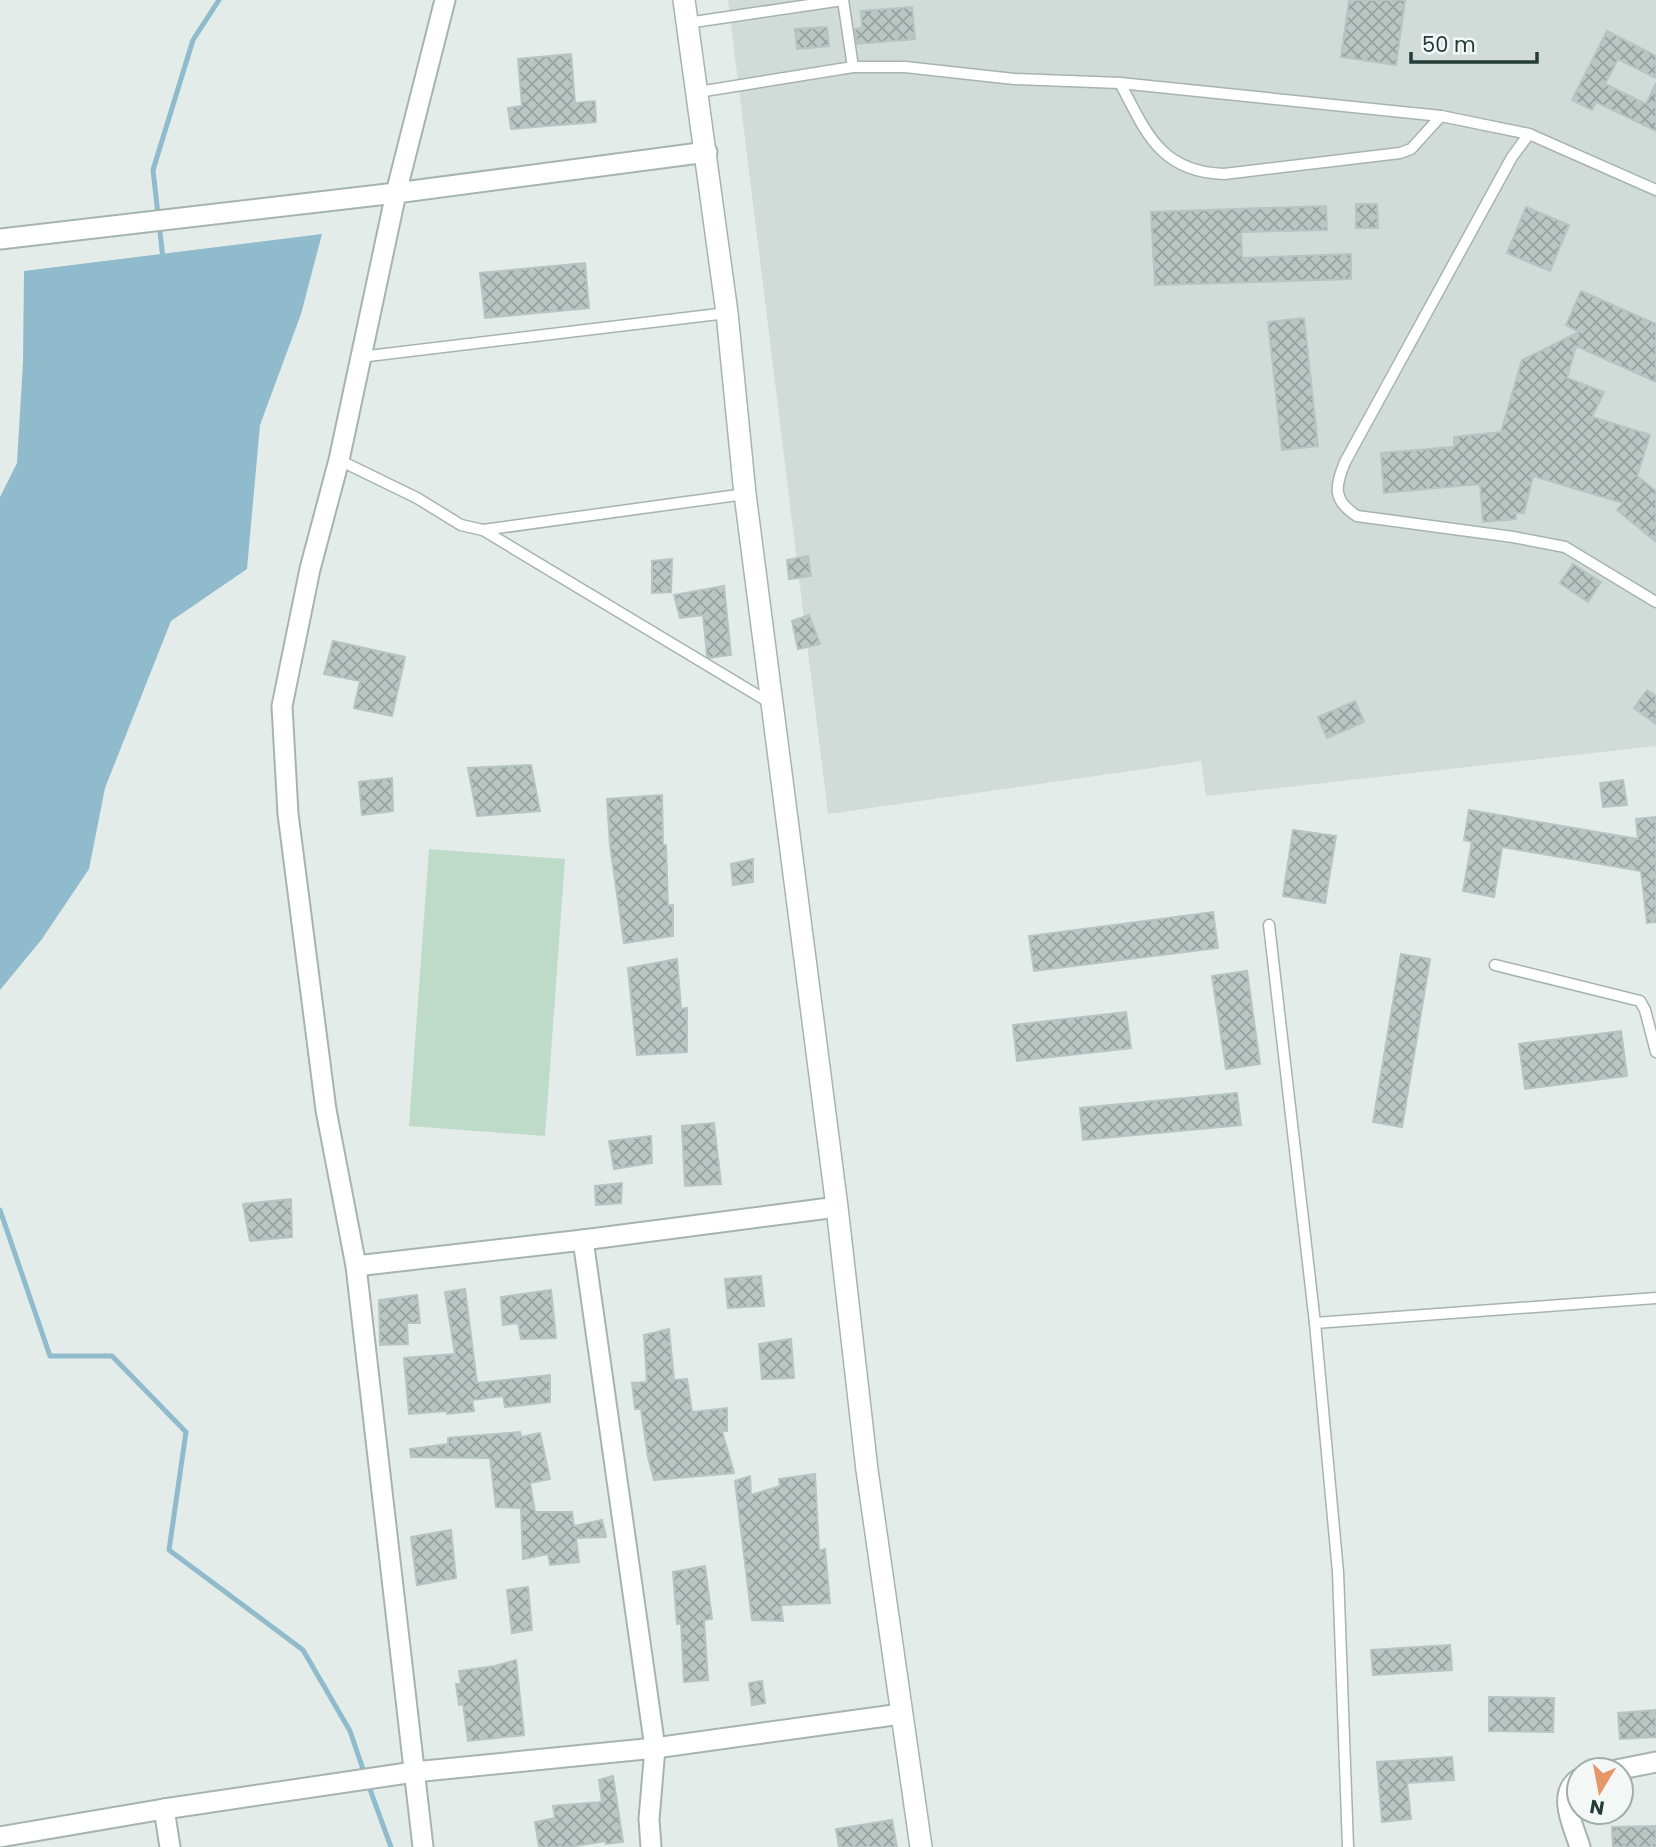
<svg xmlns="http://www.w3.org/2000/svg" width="1656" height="1847" font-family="Poppins,sans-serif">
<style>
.built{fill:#d1dbd8}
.park{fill:#bedbc9}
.water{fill:#90bbcc}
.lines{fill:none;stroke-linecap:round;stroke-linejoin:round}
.stream{stroke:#90bbcc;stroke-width:5}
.building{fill:url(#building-cross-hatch);stroke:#b6c5c1;stroke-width:2}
.service-casing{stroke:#a6b4b0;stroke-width:13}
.minor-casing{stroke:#a6b4b0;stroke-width:23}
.tertiary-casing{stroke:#a6b4b0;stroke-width:24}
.service{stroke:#fff;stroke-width:10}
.minor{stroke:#fff;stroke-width:19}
.tertiary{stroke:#fff;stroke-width:21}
</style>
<defs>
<pattern id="building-cross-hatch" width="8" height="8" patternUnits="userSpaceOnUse" patternTransform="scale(1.75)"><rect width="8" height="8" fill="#b9c6c2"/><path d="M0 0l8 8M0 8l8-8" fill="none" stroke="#96a29f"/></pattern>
</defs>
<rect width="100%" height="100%" fill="#e3ece9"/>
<path class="built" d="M728,0h928v746l-450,50 -5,-35 -373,53z"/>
<path class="park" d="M429,849l136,10 -20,277 -136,-10z"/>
<path class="water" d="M322,234l-21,80 -41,111 -13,144 -76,52 -66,167 -16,81 -47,70 -42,51v-493l17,-34 6,-101 1,-91z"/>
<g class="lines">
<g class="stream">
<path d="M163,259l-10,-89 40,-130 26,-40"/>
<path d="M0,1210l50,146h62l74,76 -17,118 134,100 47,81 15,44"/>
<path d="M368,1784l23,63"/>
</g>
</g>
<g class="building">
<path d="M1349,0h56l-9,65 -55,-8z"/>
<path d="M912,7l3,32 -58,5 -2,-15 7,-1 -1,-17z"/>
<path d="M827,27l2,19 -32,3 -2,-20z"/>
<path d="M1607,31l49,25v22l-38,-19 -13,25 41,20 10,-21v48l-60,-29 -4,8 -20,-10z"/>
<path d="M571,54l4,49 20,-2 1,21 -85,7 -3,-21 14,-2 -4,-47z"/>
<path d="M1356,204h21l1,24h-22z"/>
<path d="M1326,206l1,24 -86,2 1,26 109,-4v25l-196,6 -4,-73z"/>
<path d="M1526,207l43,18 -19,46 -43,-18z"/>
<path d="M585,263l4,45 -104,10 -5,-45z"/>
<path d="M1581,291l75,33v58l-80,-36 -9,32 37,14 -12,25 58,18 -13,41 19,15v51l-39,-32 6,-7 -90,-27 -9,37h-8v6l-33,3 -3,-38 -96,9 -3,-40 73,-6v-10l47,-5 21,-72 57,-28 -13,-7z"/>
<path d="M1304,318l14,128 -36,4 -14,-128z"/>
<path d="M808,556l3,20 -22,3 -2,-19z"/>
<path d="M672,559l-1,33 -19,1v-32z"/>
<path d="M1573,564l28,18 -13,20 -28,-19z"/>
<path d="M724,586l7,69 -22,3 -2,-2 -4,-41 -23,3 -6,-23z"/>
<path d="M809,615l11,29 -22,5 -6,-28z"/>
<path d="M333,641l72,16 -13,59 -38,-8 6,-27 -36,-7z"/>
<path d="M1647,690l9,6v28l-22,-16z"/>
<path d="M1355,701l9,21 -37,16 -9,-21z"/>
<path d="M531,765l9,46 -63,5 -9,-48z"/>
<path d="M392,778l1,33 -31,4 -3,-33z"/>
<path d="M1623,780l4,25 -24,2 -3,-24z"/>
<path d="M662,795l1,50h3l2,61 5,-1v31l-49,7 -14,-98 -3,-46z"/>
<path d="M1469,810l169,29 -2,-20 20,-2v105l-9,1 -6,-52 -139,-24 -8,50 -31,-6 9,-49 -8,-2z"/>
<path d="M1293,830l43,6 -11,67 -42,-7z"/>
<path d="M753,859v23l-20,3 -2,-21z"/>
<path d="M1213,912l5,36 -184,23 -5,-35z"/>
<path d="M1401,954l29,5 -28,168 -29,-5z"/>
<path d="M677,959l4,50 6,-1v44l-50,3 -9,-87z"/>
<path d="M1247,971l13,93 -34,5 -14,-93z"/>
<path d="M1126,1012l5,36 -114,13 -4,-36z"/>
<path d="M1621,1031l6,45 -102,13 -6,-45z"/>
<path d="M1237,1093l4,32 -158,15 -3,-32z"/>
<path d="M714,1123l7,61 -36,2 -3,-60z"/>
<path d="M651,1136l1,27 -38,6 -5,-28z"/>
<path d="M622,1183l-1,20 -25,2 -1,-19z"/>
<path d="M291,1199l1,38 -42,4 -7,-37z"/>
<path d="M761,1276l3,30 -36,2 -3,-29z"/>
<path d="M465,1289l12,94 73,-8v27l-45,5 -2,-11 -31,4 2,11 -27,3v-3l-38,3 -5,-56 51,-4 -10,-62z"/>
<path d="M551,1290l5,48 -35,1 -3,-16 -15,2 -2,-28z"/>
<path d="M417,1295l3,28h-13l1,21 -28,1 -1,-45z"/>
<path d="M669,1329l5,51 13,-1 5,33 35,-4v23h-5l12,42 -80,7 -6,-23 -7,-48h-6l-3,-26 15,-1 -3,-47z"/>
<path d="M791,1339l3,39 -32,1 -3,-35z"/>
<path d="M520,1432l1,5 19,-4 10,46 -20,4 5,29h37l2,14 28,-6 4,17 -30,1 3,24 -29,3 -2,-11 -25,5 -2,-51 -25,-1 -6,-49 -79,-1 -1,-8 38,-5v-6z"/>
<path d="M815,1474l4,77 6,-2 5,54 -49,2 2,16 -31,-1 -17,-139 15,-5 1,19 29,-9 -1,-7z"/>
<path d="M451,1530l5,48 -39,7 -6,-48z"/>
<path d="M705,1566l7,53 -8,1 4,60 -24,2 -3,-59 -4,1 -4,-52z"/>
<path d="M528,1587l4,43 -20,3 -5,-43z"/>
<path d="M1450,1645l2,25 -79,5 -2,-25z"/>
<path d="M516,1660l8,75 -56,6 -5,-37 -4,1 -3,-21h5l-2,-13 36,-5z"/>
<path d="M762,1681l3,22 -13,2 -3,-22z"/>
<path d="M1489,1697l65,1 -1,34 -64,-1z"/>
<path d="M1656,1710v27l-36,2 -2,-26z"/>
<path d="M1452,1757l2,23 -47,3 4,36 -29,3 -5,-60z"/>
<path d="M613,1776l10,66 -17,2v-3l-37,6h-30l-4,-25 20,-4 -2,-12 49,-4 -3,-22z"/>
<path d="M892,1820l5,27h-58l-3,-18z"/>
<path d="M1656,1826v21h-43l-1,-20z"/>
</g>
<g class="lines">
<g class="service-casing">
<g id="service">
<path d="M687,23l156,-23 10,67 -155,25"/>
<path d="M853,67h52l109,12 106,4 321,33 88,18 127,56"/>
<path d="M1120,83c26,49 40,89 104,91l176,-21 11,-4 30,-33"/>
<path d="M1529,134l-17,23 -167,305c-10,24 -13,38 12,54l156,21 52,10 91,55"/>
<path d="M360,357l367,-44"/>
<path d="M339,460l78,38 44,27 22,5 289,174"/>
<path d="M483,530l262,-36"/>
<path d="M1269,925l46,398 23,249 10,275"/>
<path d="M1495,965l145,36 5,9 11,42"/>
<path d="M1315,1323l341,-25"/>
</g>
</g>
<g class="minor-casing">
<g id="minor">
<path d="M0,239l396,-46 311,-41"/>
<path d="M583,1240l72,508 -6,71 2,28"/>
<path d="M356,1266l227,-26 254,-33"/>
<path d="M1616,1770l40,-8"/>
<path d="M1579,1779c-23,15 -5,48 1,68"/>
<path d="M164,1809l6,38"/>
<path d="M0,1837l164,-28 250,-37 241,-24 246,-34"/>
<path d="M423,1847l-67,-581 -30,-156 -38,-296 -6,-108 28,-137 29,-109 57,-267 49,-193"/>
</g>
</g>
<g class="tertiary-casing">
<path id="tertiary" d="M684,0l43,313 18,181 92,713 30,263 54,377"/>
</g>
<use href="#service" class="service"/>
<use href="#minor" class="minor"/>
<use href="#tertiary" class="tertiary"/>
</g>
<g transform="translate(1600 1791) rotate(190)"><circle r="33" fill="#f3f8f7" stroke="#a0adab" stroke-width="2"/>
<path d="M0-5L12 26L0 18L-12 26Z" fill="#e69667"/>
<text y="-10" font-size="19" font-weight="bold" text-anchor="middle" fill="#243c38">N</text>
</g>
<path d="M1411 52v10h126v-10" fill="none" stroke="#243c38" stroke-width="3.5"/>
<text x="1422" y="52" font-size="21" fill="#243c38" stroke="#f3f8f7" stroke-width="5" paint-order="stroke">50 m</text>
</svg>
